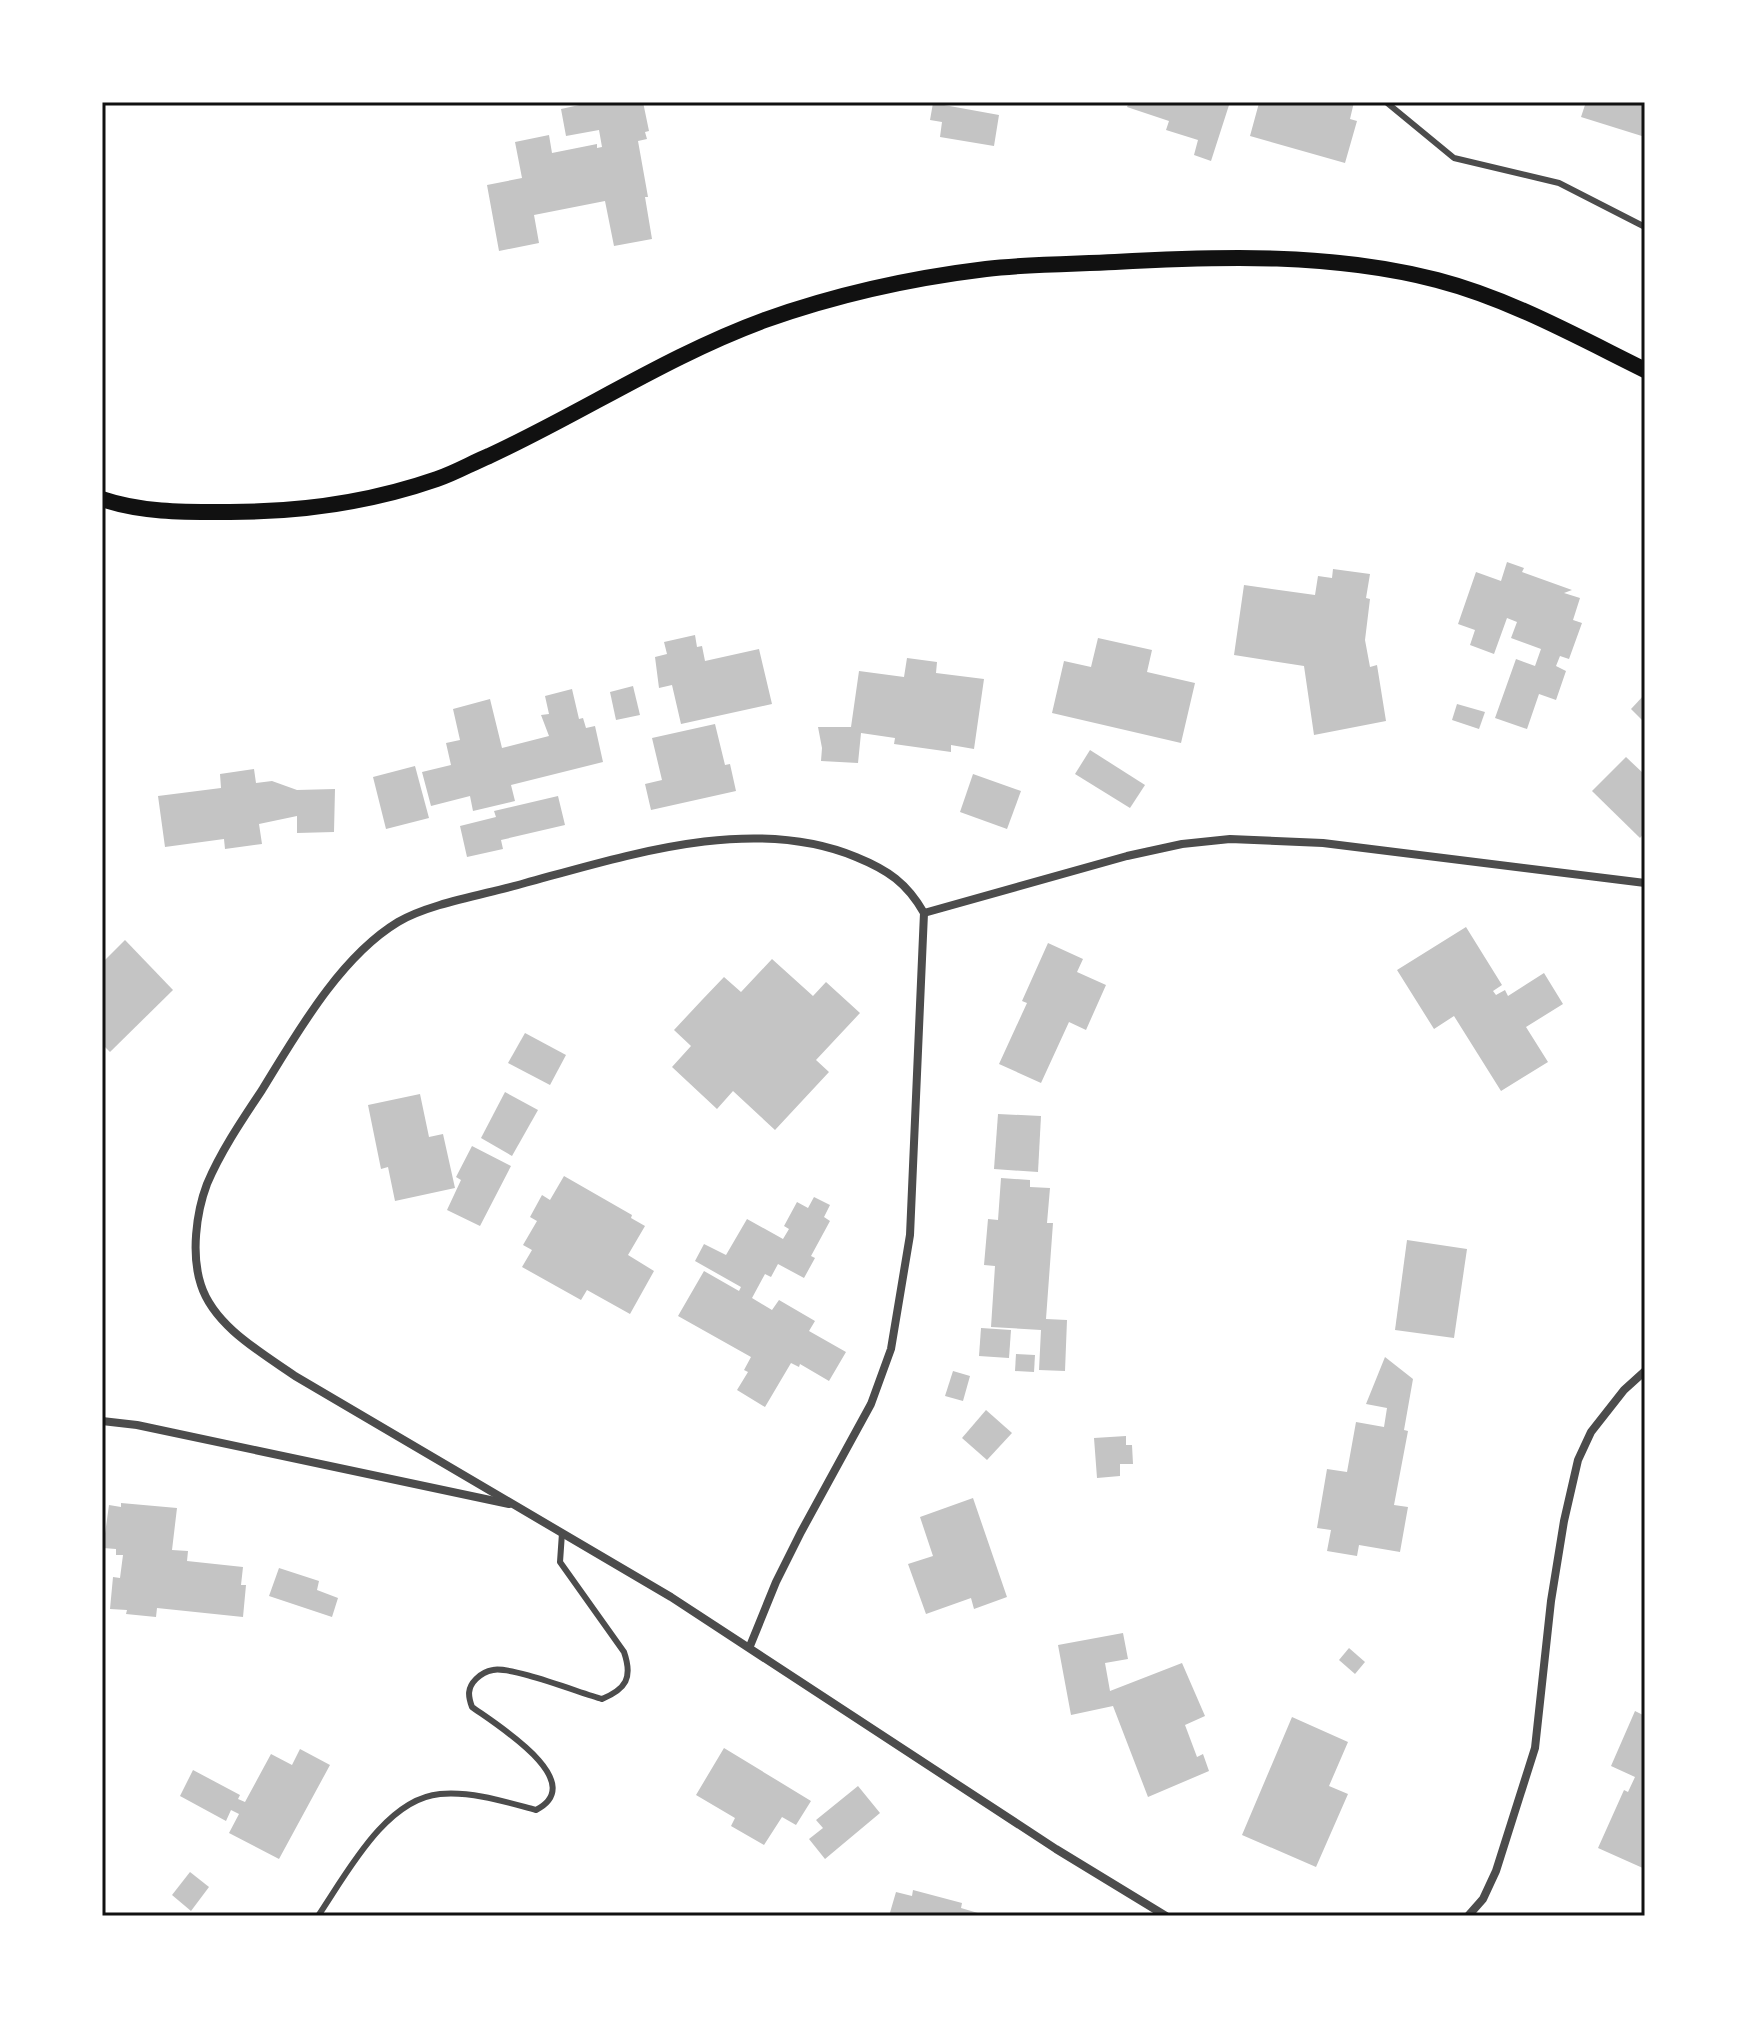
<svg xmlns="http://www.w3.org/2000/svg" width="1747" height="2018" font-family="Signika,sans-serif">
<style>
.building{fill:#c4c4c4}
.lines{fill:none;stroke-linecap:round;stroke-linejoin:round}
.service{stroke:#4c4c4c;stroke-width:6}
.minor{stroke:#4c4c4c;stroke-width:8}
.secondary{stroke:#111;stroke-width:16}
.neatline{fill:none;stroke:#111;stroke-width:3}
</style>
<rect width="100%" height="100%" fill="#fff"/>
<g class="building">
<path d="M593,102h50l6,29 -4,1 2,7 -9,2 10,56h-3l7,42 -38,7 -9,-45 -71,14 5,28 -40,8 -12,-66 35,-7 -7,-36 34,-7 3,18 45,-9v4l5,-1 -3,-17 -33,6 -5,-27z"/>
<path d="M1129,102h101l-19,59 -17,-6 4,-15 -32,-10 3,-9 -42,-14z"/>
<path d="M1266,102h88l-4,17 7,2 -12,42 -95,-27 9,-33 6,2z"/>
<path d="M1586,102h59v35l-64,-20z"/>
<path d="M933,103l66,12 -5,31 -54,-9 2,-15 -12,-2z"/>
<path d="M1507,562l17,6 -2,4 50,18 -8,3 16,5 -7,22 9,3 -13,36 -9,-3 -4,10 10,5 -10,29 -17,-6 -12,35 -32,-11 21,-59 19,7 6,-17 -30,-11 6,-16 -10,-4 -13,36 -24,-9 5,-15 -17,-6 18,-52 25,9z"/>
<path d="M1333,569l37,5 -4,24 4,1 -5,41 5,27 7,-2 9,56 -72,14 -10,-69 -70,-11 10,-70 71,10 3,-19 14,2z"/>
<path d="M695,635l2,12 5,-1 3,15 54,-12 13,55 -91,20 -9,-39 -13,3 -4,-31 12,-3 -3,-12z"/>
<path d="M1098,638l54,12 -5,22 48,11 -14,60 -129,-30 12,-52 27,6z"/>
<path d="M907,658l30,4 -1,11 48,6 -10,70 -23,-4v7l-57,-8 1,-6 -34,-5 -3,30 -37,-2 1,-13 -4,-21h33l8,-56 45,6z"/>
<path d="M633,686l7,29 -24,5 -6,-28z"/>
<path d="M572,689l7,30 4,-1 3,10 9,-2 8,36 -92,23 4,16 -42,10 -3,-15 -39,10 -9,-34 29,-7 -5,-22 14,-3 -7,-31 37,-10 12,49 47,-12 -8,-21 8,-1 -4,-18z"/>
<path d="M1645,694v29l-14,-14z"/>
<path d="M1457,704l28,8 -6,17 -27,-9z"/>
<path d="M715,724l10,41 5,-1 6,27 -85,19 -6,-26 17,-4 -10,-42z"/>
<path d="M1090,750l55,35 -15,23 -55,-34z"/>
<path d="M1626,757l19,18v57l-5,6 -48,-47z"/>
<path d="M415,766l14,52 -43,11 -13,-52z"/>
<path d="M254,769l2,14 16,-2 25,9 38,-1 -1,43 -37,1v-17l-38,8 3,20 -37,5 -1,-10 -59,8 -7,-51 63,-8 -1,-14z"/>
<path d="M973,774l48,17 -14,38 -47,-17z"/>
<path d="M558,796l7,29 -64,15 2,9 -36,8 -7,-31 36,-9 -2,-6z"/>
<path d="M1466,927l36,58 -9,6 3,4 9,-5 3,6 36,-23 19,31 -37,23 22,35 -47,29 -47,-75 -20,13 -37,-59z"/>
<path d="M125,940l48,50 -63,62 -8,-8v-81z"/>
<path d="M1048,943l35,16 -6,13 29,13 -20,45 -17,-8 -28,61 -42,-19 28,-61 -5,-2z"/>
<path d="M772,959l41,37 13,-14 34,31 -44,47 13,12 -54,58 -42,-39 -16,18 -45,-42 19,-21 -17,-16 28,-30 22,-23 17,15z"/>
<path d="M525,1033l41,22 -16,30 -42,-22z"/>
<path d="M505,1092l33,18 -26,46 -31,-18z"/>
<path d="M420,1094l9,43 14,-3 12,54 -60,13 -7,-34 -7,2 -13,-64z"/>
<path d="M998,1114l43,2 -3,56 -44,-3z"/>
<path d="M472,1146l39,20 -31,60 -33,-16 14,-30 -5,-3z"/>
<path d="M564,1176l68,39 -1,3 14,8 -17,29 26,16 -24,43 -43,-24 -6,10 -59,-33 10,-17 -9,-5 14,-24 -7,-4 12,-22 8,5z"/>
<path d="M1001,1178l29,2v7l20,1 -3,35h6l-7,96 21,1 -2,51 -26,-1 2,-40 -50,-3 4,-61 -11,-1 4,-46 10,1z"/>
<path d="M814,1197l16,8 -6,12 6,4 -19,35 4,2 -11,20 -26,-14 -7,13 -6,-3 -13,24 20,12 7,-10 36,21 -6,10 37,21 -17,29 -29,-17 -1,3 -8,-4 -26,44 -28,-17 11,-18 -4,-2 7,-13 -73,-41 26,-45 35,20 2,-4 -46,-26 9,-17 22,11 21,-36 36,20 6,-10 -5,-3 13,-24 11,6z"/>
<path d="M1407,1240l60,9 -13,89 -59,-8z"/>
<path d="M981,1328l30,2 -2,28 -30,-2z"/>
<path d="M1016,1354l19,1 -1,17 -19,-1z"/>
<path d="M1385,1357l28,22 -9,51 4,1 -14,74 14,2 -8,45 -41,-7 -2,11 -30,-5 4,-21 -14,-2 10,-59 20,3 9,-50 28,5 3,-19 -21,-4z"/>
<path d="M953,1371l17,5 -7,25 -18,-5z"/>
<path d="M986,1410l26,23 -25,27 -25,-22z"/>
<path d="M1126,1436v9h6l1,19h-13v12l-23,2 -3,-40z"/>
<path d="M973,1498l34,99 -33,12 -3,-11 -45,16 -18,-50 25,-8 -13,-39z"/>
<path d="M121,1503l56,5 -5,42 16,1 -1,10 56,6 -2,18h5l-3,32 -86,-9 -1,9 -30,-3 1,-4 -17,-1 3,-32 7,1 3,-23h-7v-6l-13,-1 6,-43 12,2z"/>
<path d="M279,1568l40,13 -2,9 21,8 -6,19 -63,-21z"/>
<path d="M1123,1633l5,26 -23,4 5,28 72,-28 23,53 -20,9 12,32 6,-3 6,17 -61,26 -35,-91 -42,9 -13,-70z"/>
<path d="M1349,1648l16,14 -10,12 -16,-14z"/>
<path d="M1635,1711l10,5v153l-47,-21 26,-58 4,2 7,-15 -24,-11z"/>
<path d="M1292,1717l56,25 -19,44 19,8 -32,73 -74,-32z"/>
<path d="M724,1748l87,53 -15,24 -14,-8 -18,28 -33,-19 4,-8 -39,-23z"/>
<path d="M300,1749l30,16 -51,94 -50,-26 10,-19 -8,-4 -5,11 -46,-25 13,-26 47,25 -2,4 7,3 26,-48 21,11z"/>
<path d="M858,1786l22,27 -55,46 -16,-20 14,-11 -7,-8z"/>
<path d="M190,1872l19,15 -18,24 -19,-16z"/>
<path d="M913,1890l49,13 -1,5 27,8h-99l7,-24 16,4z"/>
</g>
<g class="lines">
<g class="service">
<path d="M1386,102l68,56 105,25 86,44"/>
<path d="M318,1916c28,-41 67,-117 122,-122 32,-3 66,8 96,16 55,-28 -42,-87 -64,-103 -4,-11 -5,-19 4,-28 4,-4 11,-8 17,-9 18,-4 87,23 109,29 24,-10 31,-21 22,-47l-64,-90 2,-29"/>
</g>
<g class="minor">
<path d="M924,913l203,-57 55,-12 48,-5 93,4 322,40"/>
<path d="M102,1421l35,4 372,79"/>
<path d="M750,1646l26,-64 25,-50 70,-128 20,-55 19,-114 14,-322c-17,-30 -36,-43 -68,-56 -103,-43 -228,-2 -331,26 -37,11 -95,20 -127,39 -58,35 -101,111 -136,168 -20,30 -41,61 -55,94 -11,29 -16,71 -6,101 13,41 61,68 94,91l376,221 385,252 110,67"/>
<path d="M1468,1916l15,-17 13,-28 39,-123 16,-147 13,-80 14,-61 13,-28 33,-42 21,-19"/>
</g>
<path class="secondary" d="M102,499c41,14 85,13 128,13 70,0 141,-10 207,-33 18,-6 35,-16 52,-23 93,-43 180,-101 276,-136 70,-25 147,-42 221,-51 42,-5 86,-5 129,-7 108,-6 217,-9 322,18 73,19 141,57 208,90"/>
</g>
<rect width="1747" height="2018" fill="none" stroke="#ffffff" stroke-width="208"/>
<rect x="104" y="104" width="1539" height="1810" class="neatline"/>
</svg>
